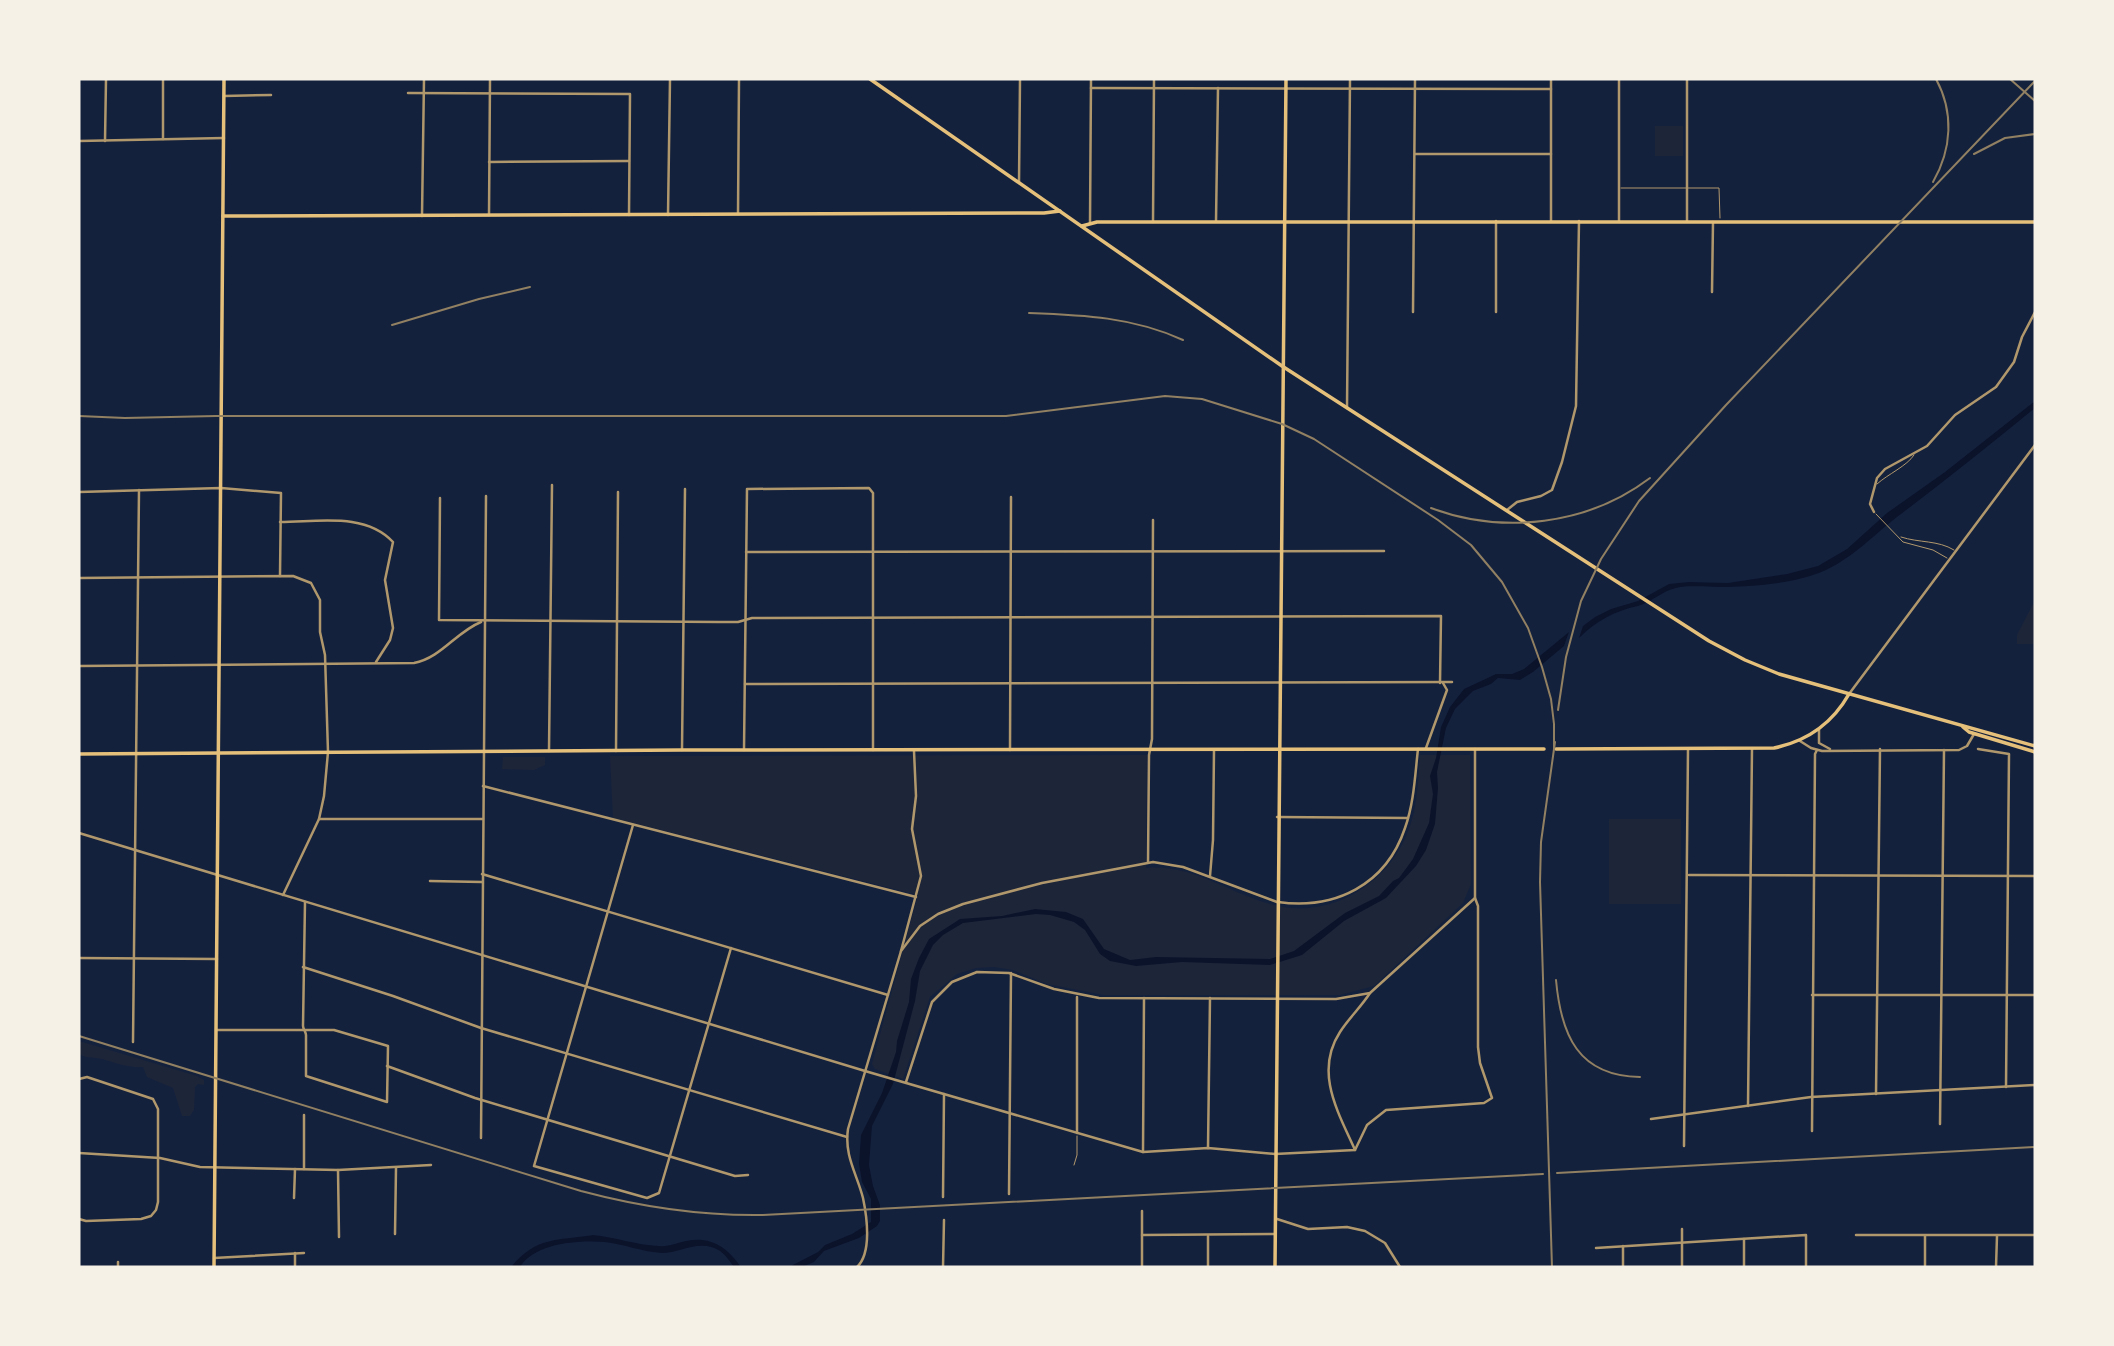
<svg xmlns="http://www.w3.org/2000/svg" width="2114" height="1346" font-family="'Roboto Condensed',sans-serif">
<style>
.green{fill:#1d2539}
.water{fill:#0b132b}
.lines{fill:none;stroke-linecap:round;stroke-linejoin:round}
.service{stroke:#b1986c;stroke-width:1}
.minor{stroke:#b1986c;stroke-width:2.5}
.tertiary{stroke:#b1986c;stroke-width:2.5}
.secondary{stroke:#e5c07b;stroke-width:3.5}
.primary{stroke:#e5c07b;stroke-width:3.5}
.rail{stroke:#918062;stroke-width:2}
</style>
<rect width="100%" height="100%" fill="#14213d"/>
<g class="green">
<rect x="1655" y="126" width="28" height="30"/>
<path d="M2033,604h2v40h-18v-9z"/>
<path d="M1147,755l-1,113c49,-5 90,31 137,39 54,9 108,-27 126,-78 9,-24 9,-49 11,-74h50l1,129 -8,19 -89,83 -34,9h-236l-57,-11 -34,-14 -19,-3 -18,1 -19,6 -27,23 -27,82 -28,-10 -3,-5 46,-169 -305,-77 -3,-62z"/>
<path d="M545,757v8l-11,5 -32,-1 1,-12z"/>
<rect x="1609" y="819" width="72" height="85"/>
<path d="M79,1041l118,35 7,4v5l-6,-1 -3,3 -1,23 -4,6h-8l-9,-28 -26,-11 -4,-10c-15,1 -27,-4 -41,-8 -8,-2 -15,0 -23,-5z"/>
</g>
<g class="water">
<path d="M2035,401v7c-44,36 -89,72 -134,106 -27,20 -49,46 -82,59 -30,11 -68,14 -100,14 -14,0 -29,-2 -43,1 -14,3 -24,14 -38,18 -23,5 -42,15 -59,32l4,-12 12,-9 16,-8 27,-8 31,-17 20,-2 39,1 59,-9 31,-8 29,-17 40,-36 58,-41z"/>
<path d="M1569,632l-5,14 -31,26 -13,8 -22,-2 -7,6 -18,7 -18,18 -9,19 -9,44 1,16 -3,36 -9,26 -10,16 -30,32 -42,23 -42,34 -32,10 -88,-3 -46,4 -26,-5 -10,-7 -15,-24 -11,-8 -24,-7 -14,-1 -73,9 -20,12 -10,10 -13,26 -5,30 -22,83 -21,42 -3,39 4,21 7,19v16l-3,5 -18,12 -35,13 -10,11 -12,5h-13l29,-15 7,-7 27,-11 19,-12v-23l-9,-17 -3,-18 2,-29 21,-42 14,-41 1,-11 12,-39 2,-23 8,-21 10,-19 31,-20 42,-3 33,-7 31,3 17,7 21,30 26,11 26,-3 114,2 24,-8 51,-38 34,-17 14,-15 6,-3 14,-19 16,-36 4,-29 -3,-18 6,-18 5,-31 9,-20 14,-18 32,-15h16l12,-5z"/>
<path d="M593,1235c22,2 43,10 66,11 9,1 17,-3 27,-5 25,-5 41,6 55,26h-7c-4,-5 -8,-12 -14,-16 -20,-13 -39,2 -58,2 -20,-1 -38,-9 -58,-11 -26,-2 -69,1 -84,25h-9c26,-31 45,-26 82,-32z"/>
</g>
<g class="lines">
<g class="service">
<path d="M1621,188h98l1,30"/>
<path d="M1877,484c11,-10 30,-18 37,-29"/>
<path d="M1876,514l27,28 30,8 14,8"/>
<path d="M1901,537c18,6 37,3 53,13"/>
<path d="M1074,1165l3,-10v-19"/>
</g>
<g class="minor">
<path d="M1091,88l460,1"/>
<path d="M408,93l222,1 -1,121"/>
<path d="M224,96l47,-1"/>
<path d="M163,139v-60"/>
<path d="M79,141l145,-3"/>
<path d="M105,141l1,-62"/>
<path d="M1415,154h136"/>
<path d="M489,162l140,-1"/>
<path d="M1019,183l1,-104"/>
<path d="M738,214l1,-135"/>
<path d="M489,215l1,-136"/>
<path d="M668,215l2,-136"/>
<path d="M422,216l2,-137"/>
<path d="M1216,221l2,-133"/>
<path d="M1496,221v91"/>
<path d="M1551,221v-142"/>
<path d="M1619,221v-142"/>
<path d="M1687,221v-142"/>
<path d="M1153,222l1,-143"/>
<path d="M1090,223l1,-144"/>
<path d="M1712,292l1,-70"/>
<path d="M1413,312l2,-233"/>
<path d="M1347,408l3,-329"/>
<path d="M79,492l142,-4 60,5 -1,83"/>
<path d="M440,498l-1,122 280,2h19l14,-4 689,-2 -1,67"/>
<path d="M1507,510l10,-8 24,-6 11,-6 10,-28 14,-56 3,-185"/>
<path d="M1874,512l-4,-8 7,-26 8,-9 42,-23 28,-31 41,-28 18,-25 8,-25 13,-25"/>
<path d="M280,522c38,0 85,-10 113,20l-8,38 8,48 -3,12 -14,22"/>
<path d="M746,552l638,-1"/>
<path d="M79,578l214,-2 18,7 9,17v32l5,23 3,97 -4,44 -5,23 -36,76"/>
<path d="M79,666l335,-3c27,-5 42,-31 67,-41"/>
<path d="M745,684l707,-2"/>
<path d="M1819,730v13l11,6"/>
<path d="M1800,741l11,7 11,3 137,-1 8,-4 7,-12"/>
<path d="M1426,748l21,-58 -4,-7"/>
<path d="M1978,749l31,5 -3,333"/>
<path d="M682,750l3,-261"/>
<path d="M744,750l3,-261 122,-1 4,5v257"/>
<path d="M1010,750l1,-253"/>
<path d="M549,751l3,-266"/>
<path d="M616,751l2,-259"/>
<path d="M483,786l433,111"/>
<path d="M1277,817l131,1"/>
<path d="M319,819h164"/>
<path d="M633,825l-99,341 113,32 12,-5 72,-245"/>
<path d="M1148,862l1,-107 3,-16 1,-219"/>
<path d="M482,874l406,121"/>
<path d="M1689,875l346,1"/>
<path d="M1210,876l3,-36 1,-90"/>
<path d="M430,881l52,1"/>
<path d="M1278,902c57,8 108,-17 127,-74 9,-25 10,-53 13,-79"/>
<path d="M901,951l20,-75 -9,-47 4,-33 -2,-45"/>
<path d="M79,958l138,1"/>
<path d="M303,967l90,29 88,32 366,109"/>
<path d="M1812,995h223"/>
<path d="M1077,997v136"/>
<path d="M217,1030h117l54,16 -1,56 -81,-26v-41c0,-3 -3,-6 -3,-9l2,-124"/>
<path d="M133,1042l6,-552"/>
<path d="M387,1066l88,32 260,78 13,-1"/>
<path d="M79,1079l8,-2 66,22 5,10v93l-2,8 -5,6 -10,3 -55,2 -7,-2"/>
<path d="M906,1082l26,-80 20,-20 25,-10 32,1 45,16 45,9 237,1 34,-6 105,-95v-149"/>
<path d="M1876,1094l4,-345"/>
<path d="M1748,1106l4,-357"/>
<path d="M1651,1119l160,-22 224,-12"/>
<path d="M1940,1124l4,-374"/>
<path d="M1812,1131l3,-377 2,-4"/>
<path d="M481,1138l5,-642"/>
<path d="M1684,1146l4,-397"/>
<path d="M1208,1148l2,-150"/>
<path d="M1355,1150c-17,-38 -41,-78 -15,-118 9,-14 21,-25 30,-39"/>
<path d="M1143,1152l1,-154"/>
<path d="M79,1153l81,5 40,9 138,3 93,-5"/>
<path d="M1275,1154l80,-4 12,-25 19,-15 98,-7 8,-5 -12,-35 -2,-16v-141l-3,-8"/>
<path d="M304,1169v-54"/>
<path d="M338,1170l1,67"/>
<path d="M1009,1194l2,-221"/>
<path d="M943,1197l1,-103"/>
<path d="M294,1198l1,-29"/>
<path d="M1277,1219l31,10 39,-2 18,4 20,12 15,24"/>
<path d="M1682,1229v38"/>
<path d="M395,1234l1,-66"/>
<path d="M1142,1235l133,-1"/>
<path d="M1856,1235h179"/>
<path d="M1596,1248l210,-13v32"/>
<path d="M214,1258l90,-5"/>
<path d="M118,1267v-5"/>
<path d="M295,1267v-14"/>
<path d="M943,1267l1,-47"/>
<path d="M1142,1267v-56"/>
<path d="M1208,1267v-31"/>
<path d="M1623,1267v-21"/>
<path d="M1744,1267v-28"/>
<path d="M1925,1267v-31"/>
<path d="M1996,1267l1,-31"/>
</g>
<g class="tertiary">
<path d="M1849,694l186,-249"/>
<path d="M79,833l786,238 278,81 65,-4 67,6"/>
<path d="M857,1267c15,-14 10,-50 6,-69 -6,-24 -19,-42 -15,-69l53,-178 19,-25 18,-12 25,-10 79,-21 111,-21 30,5 94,35"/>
</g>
<g class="secondary">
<path d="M223,216l821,-3 16,-2"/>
<path d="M1082,226l15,-4h938"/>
<path d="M1556,749l218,-1c34,-7 58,-24 75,-54"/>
<path d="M79,754l603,-4 862,-1"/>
<path d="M1275,1267l11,-1188"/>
</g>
<g class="primary">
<path d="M870,79l412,287 427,275 36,19 34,14 256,72"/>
<path d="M1963,727l6,5 66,20"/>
<path d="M214,1267l10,-1188"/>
</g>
<g class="rail">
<path d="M2010,79l25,22"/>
<path d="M1974,154l31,-16 30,-4"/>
<path d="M1933,182c19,-33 21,-70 3,-103"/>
<path d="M1029,313c54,2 104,4 154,27"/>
<path d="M392,325l87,-26 51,-12"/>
<path d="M79,416l46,2 91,-2h790l159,-20 37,3 80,25 32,15 124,81 33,25 31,37 26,46 14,39 9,32 3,25v25"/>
<path d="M1431,508c72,27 157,17 219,-30"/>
<path d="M1558,710l8,-53 15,-56 20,-42 38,-58 87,-96 309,-324"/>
<path d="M1556,980c5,55 22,96 84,97"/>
<path d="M79,1036l502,155c60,16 119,25 182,24l780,-41"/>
<path d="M1557,1173l478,-26"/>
<path d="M1552,1267l-12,-385 1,-40 14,-100"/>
</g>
</g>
<rect width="2114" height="1346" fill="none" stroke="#f6f1e7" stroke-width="161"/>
</svg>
